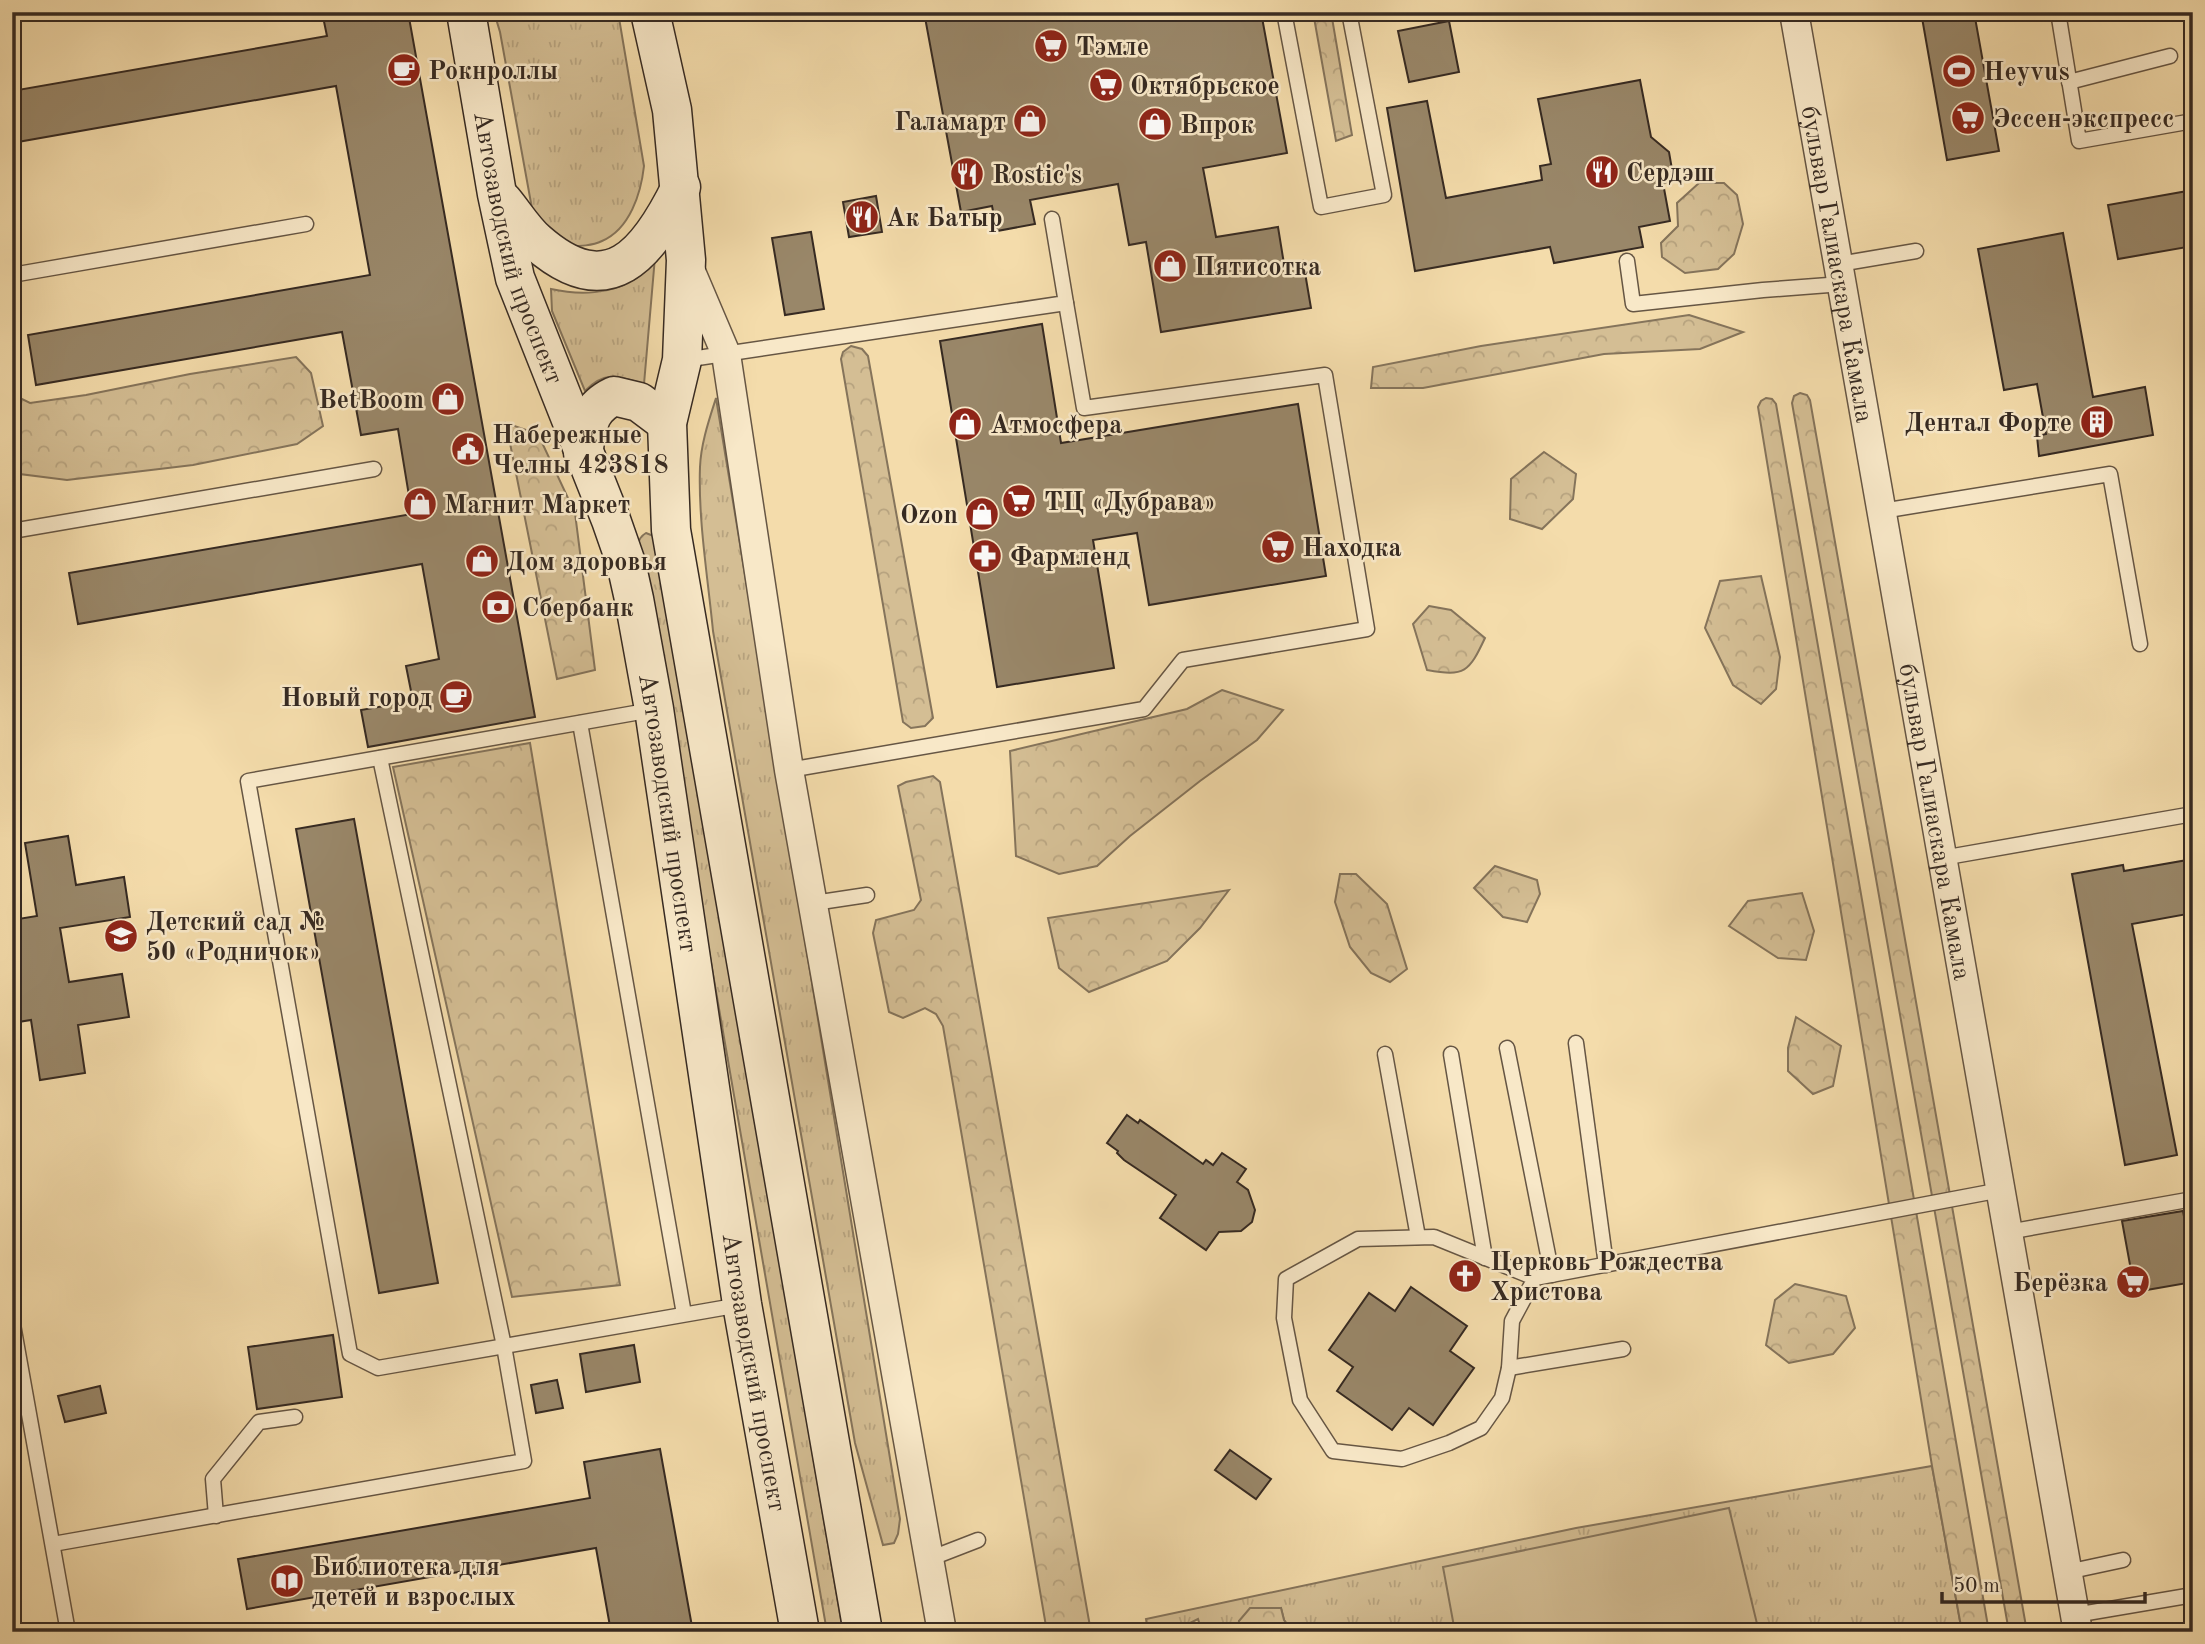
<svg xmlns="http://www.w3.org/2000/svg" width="2205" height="1644" font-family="'Old Standard TT',serif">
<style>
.grass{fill:url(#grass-tufts);stroke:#85745b;stroke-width:2}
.forest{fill:url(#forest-crowns);stroke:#85745b;stroke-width:2}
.park{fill:#d4be94;stroke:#85745b;stroke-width:2}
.building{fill:#998769;stroke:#362a22;stroke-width:2}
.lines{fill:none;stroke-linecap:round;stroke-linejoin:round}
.lane-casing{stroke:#665644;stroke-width:17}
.street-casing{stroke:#665644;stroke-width:31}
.secondary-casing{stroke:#362a22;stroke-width:41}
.lane{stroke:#f8e8c8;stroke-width:14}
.street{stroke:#f8e8c8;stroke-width:28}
.secondary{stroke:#f8e8c8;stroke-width:38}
.labels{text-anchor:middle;stroke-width:5;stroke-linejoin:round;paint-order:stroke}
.poi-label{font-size:26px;font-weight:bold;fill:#362a22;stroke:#f8e8c8;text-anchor:start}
.street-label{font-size:26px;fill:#362a22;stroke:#f8e8c8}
</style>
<defs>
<pattern id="grass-tufts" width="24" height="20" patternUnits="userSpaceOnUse" patternTransform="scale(1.75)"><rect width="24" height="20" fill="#d4be94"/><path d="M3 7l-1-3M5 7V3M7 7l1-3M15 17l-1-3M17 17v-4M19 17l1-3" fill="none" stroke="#b7a37f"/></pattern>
<pattern id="forest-crowns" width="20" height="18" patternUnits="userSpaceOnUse" patternTransform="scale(1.75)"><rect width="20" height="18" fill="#d4be94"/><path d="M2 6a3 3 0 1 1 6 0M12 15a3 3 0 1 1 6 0" fill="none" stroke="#b7a37f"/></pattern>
</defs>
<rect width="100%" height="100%" fill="#f4dcab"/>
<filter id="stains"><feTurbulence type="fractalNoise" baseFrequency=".00286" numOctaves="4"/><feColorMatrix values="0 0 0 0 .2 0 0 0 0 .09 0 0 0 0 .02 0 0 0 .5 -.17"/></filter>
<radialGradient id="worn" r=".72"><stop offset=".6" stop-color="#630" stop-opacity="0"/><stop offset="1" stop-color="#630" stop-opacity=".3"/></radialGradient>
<g class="grass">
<path d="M494,12h124l26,154c-3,27 -14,63 -42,75 -10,5 -22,5 -33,5l-36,-32 -33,-182z"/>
<path d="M655,257l-11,127c-26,-8 -39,-14 -59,7l-33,-80 -1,-22c27,6 61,6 86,-11 7,-5 12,-15 18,-21z"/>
<path d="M716,398l184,1121 -2,15 -4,9 -11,2 -28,-102 -142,-812c-5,-52 -15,-112 -13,-164 1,-24 9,-47 16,-69z"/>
<path d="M646,533l10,4 5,29 182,1066h-16l-184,-1062c-3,-13 -11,-29 3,-37z"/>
<path d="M1932,1466l30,166h-669l-9,-12 -3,-12 -42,13 -1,11h-36l-4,-13 -14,7 -1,6h-35l-2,-13 430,-91z"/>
</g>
<g class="forest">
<path d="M1313,12h18l21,123 -16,6z"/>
<path d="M1699,183h25l13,12 6,29 -9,30 -16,15 -33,4 -23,-16 -1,-14 17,-17 -1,-23z"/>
<path d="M1689,315l54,17 -43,17 -96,5 -181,34h-52l2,-21 108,-21z"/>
<path d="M851,346l11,3 6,7 65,362 -8,8 -14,2 -8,-6 -62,-363 2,-7z"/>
<path d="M296,357l15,16 12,53 -26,18 -104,21 -126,15 -55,-7v-79l18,9 56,-8 104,-21z"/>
<path d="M1800,393l7,2 3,5 217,1232h-18l-217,-1229 2,-7z"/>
<path d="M1766,398l6,1 4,5 213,1228h-27l-30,-166 -174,-1059 3,-6z"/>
<path d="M506,423l32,11 37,79 20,157 -38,9z"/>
<path d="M1544,452l32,22 -3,25 -31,30 -32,-10 1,-40z"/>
<path d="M1761,576l19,81 -4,32 -15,15 -28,-19 -28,-57 15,-47z"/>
<path d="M1429,606l22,4 34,28c-16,34 -20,39 -58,32l-14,-46z"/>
<path d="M1222,690l61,20 -26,30 -57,41 -70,55 -33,30 -38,8 -43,-18 -6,-105 177,-42z"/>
<path d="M530,743l90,542 -108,12 -119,-530z"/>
<path d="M933,776l7,6 151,850h-44l-104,-606 -7,-12 -11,-6 -22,10 -14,-6 -16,-79 3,-13 38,-10 7,-10 -23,-114 8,-4z"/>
<path d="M1495,866l42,14 3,14 -13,28 -24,-5 -29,-29z"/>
<path d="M1340,874h16l31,30 20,65 -17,13 -19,-9 -21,-26 -15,-45z"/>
<path d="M1229,890l-29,38 -33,33 -78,31 -30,-24 -11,-50z"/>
<path d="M1802,893l12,38 -8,29 -28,-2 -49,-32 19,-25z"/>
<path d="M1796,1017l45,29 -8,40 -20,8 -25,-23v-23z"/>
<path d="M1795,1284l51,12 9,32 -22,26 -44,9 -23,-18 9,-45z"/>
<path d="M1250,1608h31l3,12 9,12h-55l1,-11z"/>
</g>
<path class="park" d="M1729,1508l30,124h-304l-12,-65z"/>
<g class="building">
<path d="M322,12h86l127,705 -167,30 -7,-37 52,-9 -7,-35 33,-7 -17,-95 -344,60 -9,-51 343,-59 -14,-85 -37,6 -19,-103 -306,53 -8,-50 342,-60 -34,-189 -324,57v-52l315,-55z"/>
<path d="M924,12h337l26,141 -84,15 13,69 62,-10 6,37 19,-3 8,47 -150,24 -15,-90 -17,3 -11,-61 -88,16 5,24 -38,7 -5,-25 -31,6z"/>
<path d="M1921,12h53l25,139 -52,9z"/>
<path d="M1449,21l10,51 -50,10 -11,-51z"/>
<path d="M1640,80l11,57 18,15 5,29 -11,2 7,38 -31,6 4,20 -89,16 -4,-16 -135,24 -28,-163 40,-7 19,97 96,-18 -2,-14 11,-2 -13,-65z"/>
<path d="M2193,190v56l-75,13 -10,-54z"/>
<path d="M876,196l6,36 -33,5 -6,-35z"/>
<path d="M811,232l13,77 -39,6 -13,-77z"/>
<path d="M2063,233l30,164 52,-10 8,48 -114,21 -2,-20 9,-2 -9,-50 -33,6 -26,-141z"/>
<path d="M1042,324l19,119 237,-39 28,172 -177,29 -12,-72 -44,7 21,128 -117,19 -57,-346z"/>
<path d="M354,819l84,464 -59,10 -83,-464z"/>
<path d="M68,836l8,49 48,-8 6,40 -70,11 9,54 53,-8 7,43 -51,8 7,48 -45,7 -9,-60 -19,3v-103l25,-4 -12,-73z"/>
<path d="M2193,859v54l-61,11 45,231 -52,10 -53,-291 51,-9 1,6z"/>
<path d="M1127,1115l11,8 2,-3 63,44 3,-4 7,5 9,-12 24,16 -9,13 11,8 7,20 -3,12 -11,9 -22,1 -13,18 -46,-32 16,-23 -52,-35 -7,-7 1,-2 -11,-8z"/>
<path d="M2183,1211l10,54v17l-58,10 -13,-71z"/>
<path d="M1411,1287l56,39 -17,25 24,17 -41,57 -24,-17 -17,22 -55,-39 16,-24 -24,-17 40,-57 26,18z"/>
<path d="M333,1335l9,62 -85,12 -9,-62z"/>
<path d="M634,1345l6,37 -54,10 -6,-38z"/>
<path d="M557,1380l6,28 -27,5 -5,-28z"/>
<path d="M100,1386l6,27 -41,9 -7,-26z"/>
<path d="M660,1449l33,183h-82l-15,-84 -349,61 -9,-50 352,-61 -6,-36z"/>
<path d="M1230,1450l41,29 -15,20 -41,-29z"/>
</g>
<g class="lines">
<g class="lane-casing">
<g id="lane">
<path d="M1284,12l37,195 63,-12 -35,-183"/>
<path d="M2058,12l21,129 114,-20"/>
<path d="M2069,82l101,-26"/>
<path d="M1627,261l6,43 130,-14 79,-6"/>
<path d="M1839,264l77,-13"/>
<path d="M12,275l294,-51"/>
<path d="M684,360l382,-57 -14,-84"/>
<path d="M1882,511l228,-37 30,170"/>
<path d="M12,531l362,-62"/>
<path d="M652,710l-404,71 102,573 28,14 362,-63"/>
<path d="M580,723l104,591"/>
<path d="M789,770l355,-61 39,-49 184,-31 -42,-254 -241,33 -18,-105"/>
<path d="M1942,858l251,-44"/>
<path d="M814,903l53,-8"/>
<path d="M1576,1043l30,222"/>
<path d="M1507,1048l45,227"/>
<path d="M1385,1054l33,183"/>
<path d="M1451,1054l34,204"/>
<path d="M2008,1232l185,-33"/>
<path d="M1535,1278l-23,43 -3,47 -7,30 -21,30 -32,15 -47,16 -69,-8 -33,-51 -16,-82 2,-39 72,-40 76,-2 101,41 466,-88"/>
<path d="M12,1319l56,313"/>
<path d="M1509,1368l114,-19"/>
<path d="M216,1516l-3,-37 46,-57 36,-5"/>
<path d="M53,1544l471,-83 -20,-115 -124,-588"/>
<path d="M929,1559l49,-19"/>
<path d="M2067,1572l56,-12"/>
<path d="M2075,1615l118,-20"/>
</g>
</g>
<g class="street-casing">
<g id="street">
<path id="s1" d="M1794,12l284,1620"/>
<path d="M689,267l37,87 63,416 153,862"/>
</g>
</g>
<g class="secondary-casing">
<g id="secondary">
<path id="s2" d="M466,12l31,182 18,84 96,242 15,43 8,36 20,110 88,595 58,328"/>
<path d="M650,12l22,98 14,150 -4,100 -15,63 4,107 192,1102"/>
<path d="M503,201c11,13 21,30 34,41 72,63 111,12 144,-55"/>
<path d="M583,453c5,-27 4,-44 31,-57l25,6 28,21"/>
</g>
</g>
<use href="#lane" class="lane"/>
<use href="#street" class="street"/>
<use href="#secondary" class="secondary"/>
</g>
<defs>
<g id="supermarket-disc" transform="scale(1.75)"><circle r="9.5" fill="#8f2418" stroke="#f8e8c8"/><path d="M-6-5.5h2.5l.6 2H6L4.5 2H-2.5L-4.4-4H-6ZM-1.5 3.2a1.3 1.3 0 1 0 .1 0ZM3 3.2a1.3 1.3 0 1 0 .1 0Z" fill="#fff"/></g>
<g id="cafe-disc" transform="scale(1.75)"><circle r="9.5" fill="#8f2418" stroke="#f8e8c8"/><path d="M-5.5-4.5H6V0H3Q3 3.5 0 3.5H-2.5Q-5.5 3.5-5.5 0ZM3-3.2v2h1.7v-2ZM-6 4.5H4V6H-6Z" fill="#fff"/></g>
<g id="stadium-disc" transform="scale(1.75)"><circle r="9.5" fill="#8f2418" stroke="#f8e8c8"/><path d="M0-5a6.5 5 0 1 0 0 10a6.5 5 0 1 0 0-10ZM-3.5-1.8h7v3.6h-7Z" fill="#fff"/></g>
<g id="shop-disc" transform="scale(1.75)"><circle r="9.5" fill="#8f2418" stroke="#f8e8c8"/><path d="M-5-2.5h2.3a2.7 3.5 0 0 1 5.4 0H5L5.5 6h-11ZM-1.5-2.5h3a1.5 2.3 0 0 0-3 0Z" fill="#fff"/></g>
<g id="restaurant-disc" transform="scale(1.75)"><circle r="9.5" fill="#8f2418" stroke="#f8e8c8"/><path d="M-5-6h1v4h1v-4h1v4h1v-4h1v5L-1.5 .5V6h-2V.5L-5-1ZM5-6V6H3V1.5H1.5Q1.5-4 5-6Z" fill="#fff"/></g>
<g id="building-disc" transform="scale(1.75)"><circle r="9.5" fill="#8f2418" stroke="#f8e8c8"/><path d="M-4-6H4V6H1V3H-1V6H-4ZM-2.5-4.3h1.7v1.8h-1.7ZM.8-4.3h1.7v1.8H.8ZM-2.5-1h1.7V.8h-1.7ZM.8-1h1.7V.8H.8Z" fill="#fff"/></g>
<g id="civic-disc" transform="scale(1.75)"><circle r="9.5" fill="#8f2418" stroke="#f8e8c8"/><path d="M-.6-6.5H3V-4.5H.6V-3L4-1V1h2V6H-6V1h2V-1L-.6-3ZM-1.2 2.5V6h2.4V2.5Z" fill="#fff"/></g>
<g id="pharmacy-disc" transform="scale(1.75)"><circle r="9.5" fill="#8f2418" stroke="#f8e8c8"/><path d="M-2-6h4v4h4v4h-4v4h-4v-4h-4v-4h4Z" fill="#fff"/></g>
<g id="bank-disc" transform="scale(1.75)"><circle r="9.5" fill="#8f2418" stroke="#f8e8c8"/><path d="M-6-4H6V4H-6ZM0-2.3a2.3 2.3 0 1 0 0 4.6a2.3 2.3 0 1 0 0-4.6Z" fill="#fff"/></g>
<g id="school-disc" transform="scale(1.75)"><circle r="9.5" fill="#8f2418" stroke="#f8e8c8"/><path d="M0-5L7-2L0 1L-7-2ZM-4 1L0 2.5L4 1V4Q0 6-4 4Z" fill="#fff"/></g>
<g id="church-disc" transform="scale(1.75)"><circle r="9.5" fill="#8f2418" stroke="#f8e8c8"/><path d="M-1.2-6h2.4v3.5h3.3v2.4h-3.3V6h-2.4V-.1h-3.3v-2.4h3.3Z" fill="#fff"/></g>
<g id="library-disc" transform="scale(1.75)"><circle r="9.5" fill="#8f2418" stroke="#f8e8c8"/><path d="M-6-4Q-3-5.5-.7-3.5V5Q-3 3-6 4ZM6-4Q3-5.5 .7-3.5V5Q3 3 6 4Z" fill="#fff"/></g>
</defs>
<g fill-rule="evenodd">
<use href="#supermarket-disc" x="1051" y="46"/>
<use href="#cafe-disc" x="404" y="70"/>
<use href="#stadium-disc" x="1959" y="71"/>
<use href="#supermarket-disc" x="1106" y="85"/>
<use href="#supermarket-disc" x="1968" y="118"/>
<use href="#shop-disc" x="1030" y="121"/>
<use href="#shop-disc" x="1155" y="124"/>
<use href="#restaurant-disc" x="1602" y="172"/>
<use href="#restaurant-disc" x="967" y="174"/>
<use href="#restaurant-disc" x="862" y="217"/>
<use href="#shop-disc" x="1170" y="266"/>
<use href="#shop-disc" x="448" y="399"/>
<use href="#building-disc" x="2097" y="422"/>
<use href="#shop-disc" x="965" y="424"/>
<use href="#civic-disc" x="468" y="449"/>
<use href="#supermarket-disc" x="1019" y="501"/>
<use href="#shop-disc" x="420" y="504"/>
<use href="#shop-disc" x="982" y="514"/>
<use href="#supermarket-disc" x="1278" y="547"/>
<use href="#pharmacy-disc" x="985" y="556"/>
<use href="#shop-disc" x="482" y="561"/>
<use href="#bank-disc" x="498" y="607"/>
<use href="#cafe-disc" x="456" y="697"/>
<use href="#school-disc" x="121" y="936"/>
<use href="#church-disc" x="1465" y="1276"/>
<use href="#supermarket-disc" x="2133" y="1282"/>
<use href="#library-disc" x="287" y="1581"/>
</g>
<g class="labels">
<g class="poi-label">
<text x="1076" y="55">Тэмле</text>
<text x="428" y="79">Рокнроллы</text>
<text x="1983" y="80">Heyvus</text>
<text x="1130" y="94">Октябрьское</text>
<text x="1993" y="127">Эссен-экспресс</text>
<text x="1006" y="130" text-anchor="end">Галамарт</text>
<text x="1180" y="133">Впрок</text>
<text x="1626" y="181">Сердэш</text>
<text x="992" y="183">Rostic's</text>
<text x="886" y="226">Ак Батыр</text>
<text x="1194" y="275">Пятисотка</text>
<text x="424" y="408" text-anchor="end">BetBoom</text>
<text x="2072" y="431" text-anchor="end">Дентал Форте</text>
<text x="990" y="433">Атмосфера</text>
<text x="492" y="443">Набережные<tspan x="492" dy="30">Челны 423818</tspan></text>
<text x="1044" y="510">ТЦ «Дубрава»</text>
<text x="444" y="513">Магнит Маркет</text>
<text x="958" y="523" text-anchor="end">Ozon</text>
<text x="1302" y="556">Находка</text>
<text x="1010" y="565">Фармленд</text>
<text x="506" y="570">Дом здоровья</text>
<text x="522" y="616">Сбербанк</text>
<text x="432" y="706" text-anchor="end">Новый город</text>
<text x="146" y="930">Детский сад №<tspan x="146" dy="30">50 «Родничок»</tspan></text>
<text x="1490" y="1270">Церковь Рождества<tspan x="1490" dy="30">Христова</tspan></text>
<text x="2108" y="1291" text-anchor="end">Берёзка</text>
<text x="312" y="1575">Библиотека для<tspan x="312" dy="30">детей и взрослых</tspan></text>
</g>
<g class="street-label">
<text dy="9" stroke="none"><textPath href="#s2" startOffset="242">Автозаводский проспект</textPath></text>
<text dy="9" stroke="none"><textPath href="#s1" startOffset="256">бульвар Галиаскара Камала</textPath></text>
<text dy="9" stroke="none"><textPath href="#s2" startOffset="830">Автозаводский проспект</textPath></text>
<text dy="9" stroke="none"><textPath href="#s1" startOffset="822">бульвар Галиаскара Камала</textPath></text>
<text dy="9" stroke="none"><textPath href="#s2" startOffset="1396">Автозаводский проспект</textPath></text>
</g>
</g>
<rect width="2205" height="1644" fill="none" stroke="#f4dcab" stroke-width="42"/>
<rect x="14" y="14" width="2177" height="1616" fill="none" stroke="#362a22" stroke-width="3.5"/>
<rect x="21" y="21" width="2163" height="1602" fill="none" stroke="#362a22" stroke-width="2"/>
<path d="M1942 1592v10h203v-10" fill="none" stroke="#362a22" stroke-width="3.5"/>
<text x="1953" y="1592" font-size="21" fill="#362a22" stroke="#f8e8c8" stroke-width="5" paint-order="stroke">50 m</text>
<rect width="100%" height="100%" filter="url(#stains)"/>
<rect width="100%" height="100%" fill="url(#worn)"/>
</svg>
